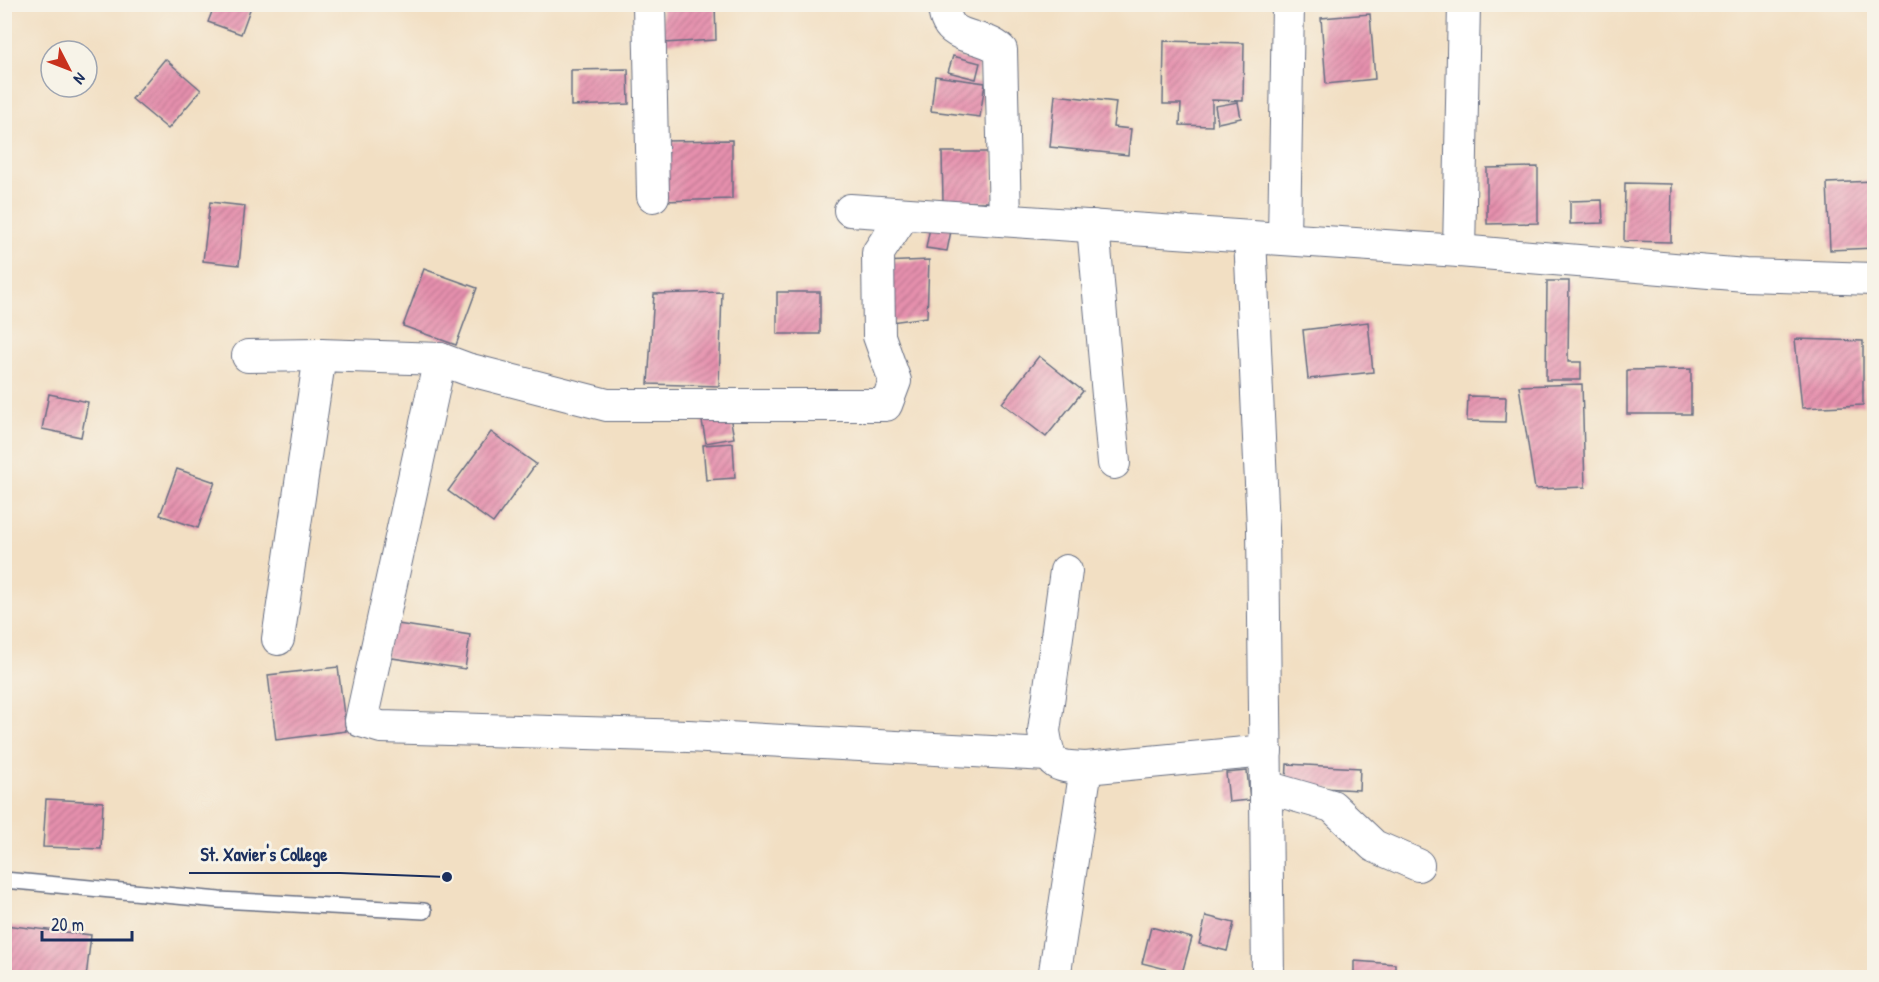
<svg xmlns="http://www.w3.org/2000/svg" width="1879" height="982" font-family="'Patrick Hand',sans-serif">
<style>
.building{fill:url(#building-hatch)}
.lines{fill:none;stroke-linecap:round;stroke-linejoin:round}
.service-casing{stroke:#666d81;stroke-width:18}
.minor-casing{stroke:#666d81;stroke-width:34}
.service{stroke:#fff;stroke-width:15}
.minor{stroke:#fff;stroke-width:32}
.leader{fill:none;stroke:#1b2f5e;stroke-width:2}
.callout-dot{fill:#1b2f5e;stroke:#f7f3e8;stroke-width:2}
.callout-label{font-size:18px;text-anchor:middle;font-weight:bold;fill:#1b2f5e;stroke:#f7f3e8;stroke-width:6;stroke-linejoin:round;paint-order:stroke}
</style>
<defs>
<pattern id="building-hatch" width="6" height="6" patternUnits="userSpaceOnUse" patternTransform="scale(1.5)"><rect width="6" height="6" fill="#e690ad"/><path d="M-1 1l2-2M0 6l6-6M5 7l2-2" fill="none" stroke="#ba7690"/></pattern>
</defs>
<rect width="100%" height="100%" fill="#f7f3e8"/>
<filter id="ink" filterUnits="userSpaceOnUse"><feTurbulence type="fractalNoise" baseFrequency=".0167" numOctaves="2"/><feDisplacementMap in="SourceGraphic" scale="12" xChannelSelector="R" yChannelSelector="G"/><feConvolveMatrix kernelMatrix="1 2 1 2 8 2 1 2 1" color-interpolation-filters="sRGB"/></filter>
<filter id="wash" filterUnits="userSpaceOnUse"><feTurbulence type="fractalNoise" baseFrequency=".008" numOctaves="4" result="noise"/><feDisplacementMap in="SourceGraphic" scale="24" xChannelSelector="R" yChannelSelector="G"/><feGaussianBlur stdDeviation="1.35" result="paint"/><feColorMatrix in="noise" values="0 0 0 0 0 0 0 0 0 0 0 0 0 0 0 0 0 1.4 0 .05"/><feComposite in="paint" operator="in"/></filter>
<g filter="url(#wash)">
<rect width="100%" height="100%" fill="#f2dfc3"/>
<g id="blocks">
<g class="building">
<path d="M215,4h37l-11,30 -33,-12z"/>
<path d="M662,4h53l1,36 -53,3z"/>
<path d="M1370,14l5,65 -49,5 -5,-66z"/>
<path d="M1164,41l80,2 -1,58 -31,-1v26l-32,-1 1,-21h-18z"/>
<path d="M953,56l27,7 -4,16 -28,-7z"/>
<path d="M165,59l36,31 -33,39 -36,-30z"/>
<path d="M628,69l1,35 -58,2v-36z"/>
<path d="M935,76l50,7 -5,34 -49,-6z"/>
<path d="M1055,95l61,7 -3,25 18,2 -3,26 -78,-8z"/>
<path d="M1238,102l3,16 -23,5 -3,-17z"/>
<path d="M732,140v59l-69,2v-60z"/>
<path d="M942,152h50l1,50h-50z"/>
<path d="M1538,167v56l-51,1v-56z"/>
<path d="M1874,181v67l-44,2 -3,-67z"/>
<path d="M1625,183l47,1 -1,58 -47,-1z"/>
<path d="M1602,200l1,23 -33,1v-23z"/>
<path d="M210,202l35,4 -6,59 -36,-4z"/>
<path d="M931,222l21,4 -5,25 -21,-3z"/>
<path d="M929,260l-2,57 -43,6 -2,-61z"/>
<path d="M424,269l53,19 -21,57 -53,-19z"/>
<path d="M1547,281h22l-1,81h13v18h-35z"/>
<path d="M722,292l-3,94 -71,-2 6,-90z"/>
<rect x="777" y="292" width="43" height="42"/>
<path d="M1368,322l5,50 -65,7 -5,-49z"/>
<path d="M1795,339l68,2v64l-61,3z"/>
<path d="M1039,356l44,35 -37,46 -44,-34z"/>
<path d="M1691,369v45h-64v-44z"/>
<path d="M1582,384l3,103 -50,2 -16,-103z"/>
<path d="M49,394l39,8 -7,35 -39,-8z"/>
<path d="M1468,396l38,1 -1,25 -38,-1z"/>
<path d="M730,416l4,22 -28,5 -4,-22z"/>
<path d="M491,432l45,32 -43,59 -45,-32z"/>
<path d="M733,443l2,35 -29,2 -3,-35z"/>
<path d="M177,469l38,13 -17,46 -38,-13z"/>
<path d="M391,623l79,12 -5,34 -79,-12z"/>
<path d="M338,667l8,64 -70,9 -8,-65z"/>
<path d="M1287,764l73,4 -1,22 -73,-4z"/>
<path d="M1247,771l3,29 -21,2 -3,-29z"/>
<path d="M46,799l57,3 -2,47 -58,-2z"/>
<path d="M1206,916l28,7 -7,28 -28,-7z"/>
<path d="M4,925l87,10 -5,43h-82z"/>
<path d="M1151,927l41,11 -10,35 -40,-10z"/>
<path d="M1354,961l41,3v14h-41z"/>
</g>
</g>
</g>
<g filter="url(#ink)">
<use href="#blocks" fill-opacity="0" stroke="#666d81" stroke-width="1.5"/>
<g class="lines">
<g class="service-casing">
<path id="service" d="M4,880l215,20 205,11"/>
</g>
<g class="minor-casing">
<g id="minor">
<path d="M649,4l4,192"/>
<path d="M944,4c0,40 36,27 57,46l4,170"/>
<path d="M850,210l609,41 286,24 129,4"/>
<path d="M1093,226l21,237"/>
<path d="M1250,237l13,291 5,450"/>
<path d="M1284,239l4,-235"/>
<path d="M1459,251l5,-247"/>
<path d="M248,356l72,-1"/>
<path d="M440,359l-79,362 20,6 307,9 360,19"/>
<path d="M1066,571l-22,160c5,32 8,36 42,37l180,-17"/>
<path d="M278,639l42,-284 120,4 27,10 140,36h279l9,-24 -16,-45 -1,-83 26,-39"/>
<path d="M1266,787l66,19 42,40 44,19"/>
<path d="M1054,978l32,-210"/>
</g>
</g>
<use href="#service" class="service"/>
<use href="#minor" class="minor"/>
</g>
</g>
<path class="leader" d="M447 877L340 873H189"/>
<circle class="callout-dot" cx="447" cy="877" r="6"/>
<g class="callout-label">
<text x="264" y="861">St. Xavier's College</text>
</g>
<rect width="1879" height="982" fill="none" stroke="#f7f3e8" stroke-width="24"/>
<g transform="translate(69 69) rotate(132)"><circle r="28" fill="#f7f3e8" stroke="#9fa5b1" stroke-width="1.5"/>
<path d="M0-4.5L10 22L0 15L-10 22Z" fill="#c8321e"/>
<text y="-9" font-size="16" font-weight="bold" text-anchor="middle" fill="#1b2f5e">N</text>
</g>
<path d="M42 931v9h90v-9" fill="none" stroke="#1b2f5e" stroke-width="3"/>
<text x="51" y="931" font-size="18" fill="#1b2f5e" stroke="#f7f3e8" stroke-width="4.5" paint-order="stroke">20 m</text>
</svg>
